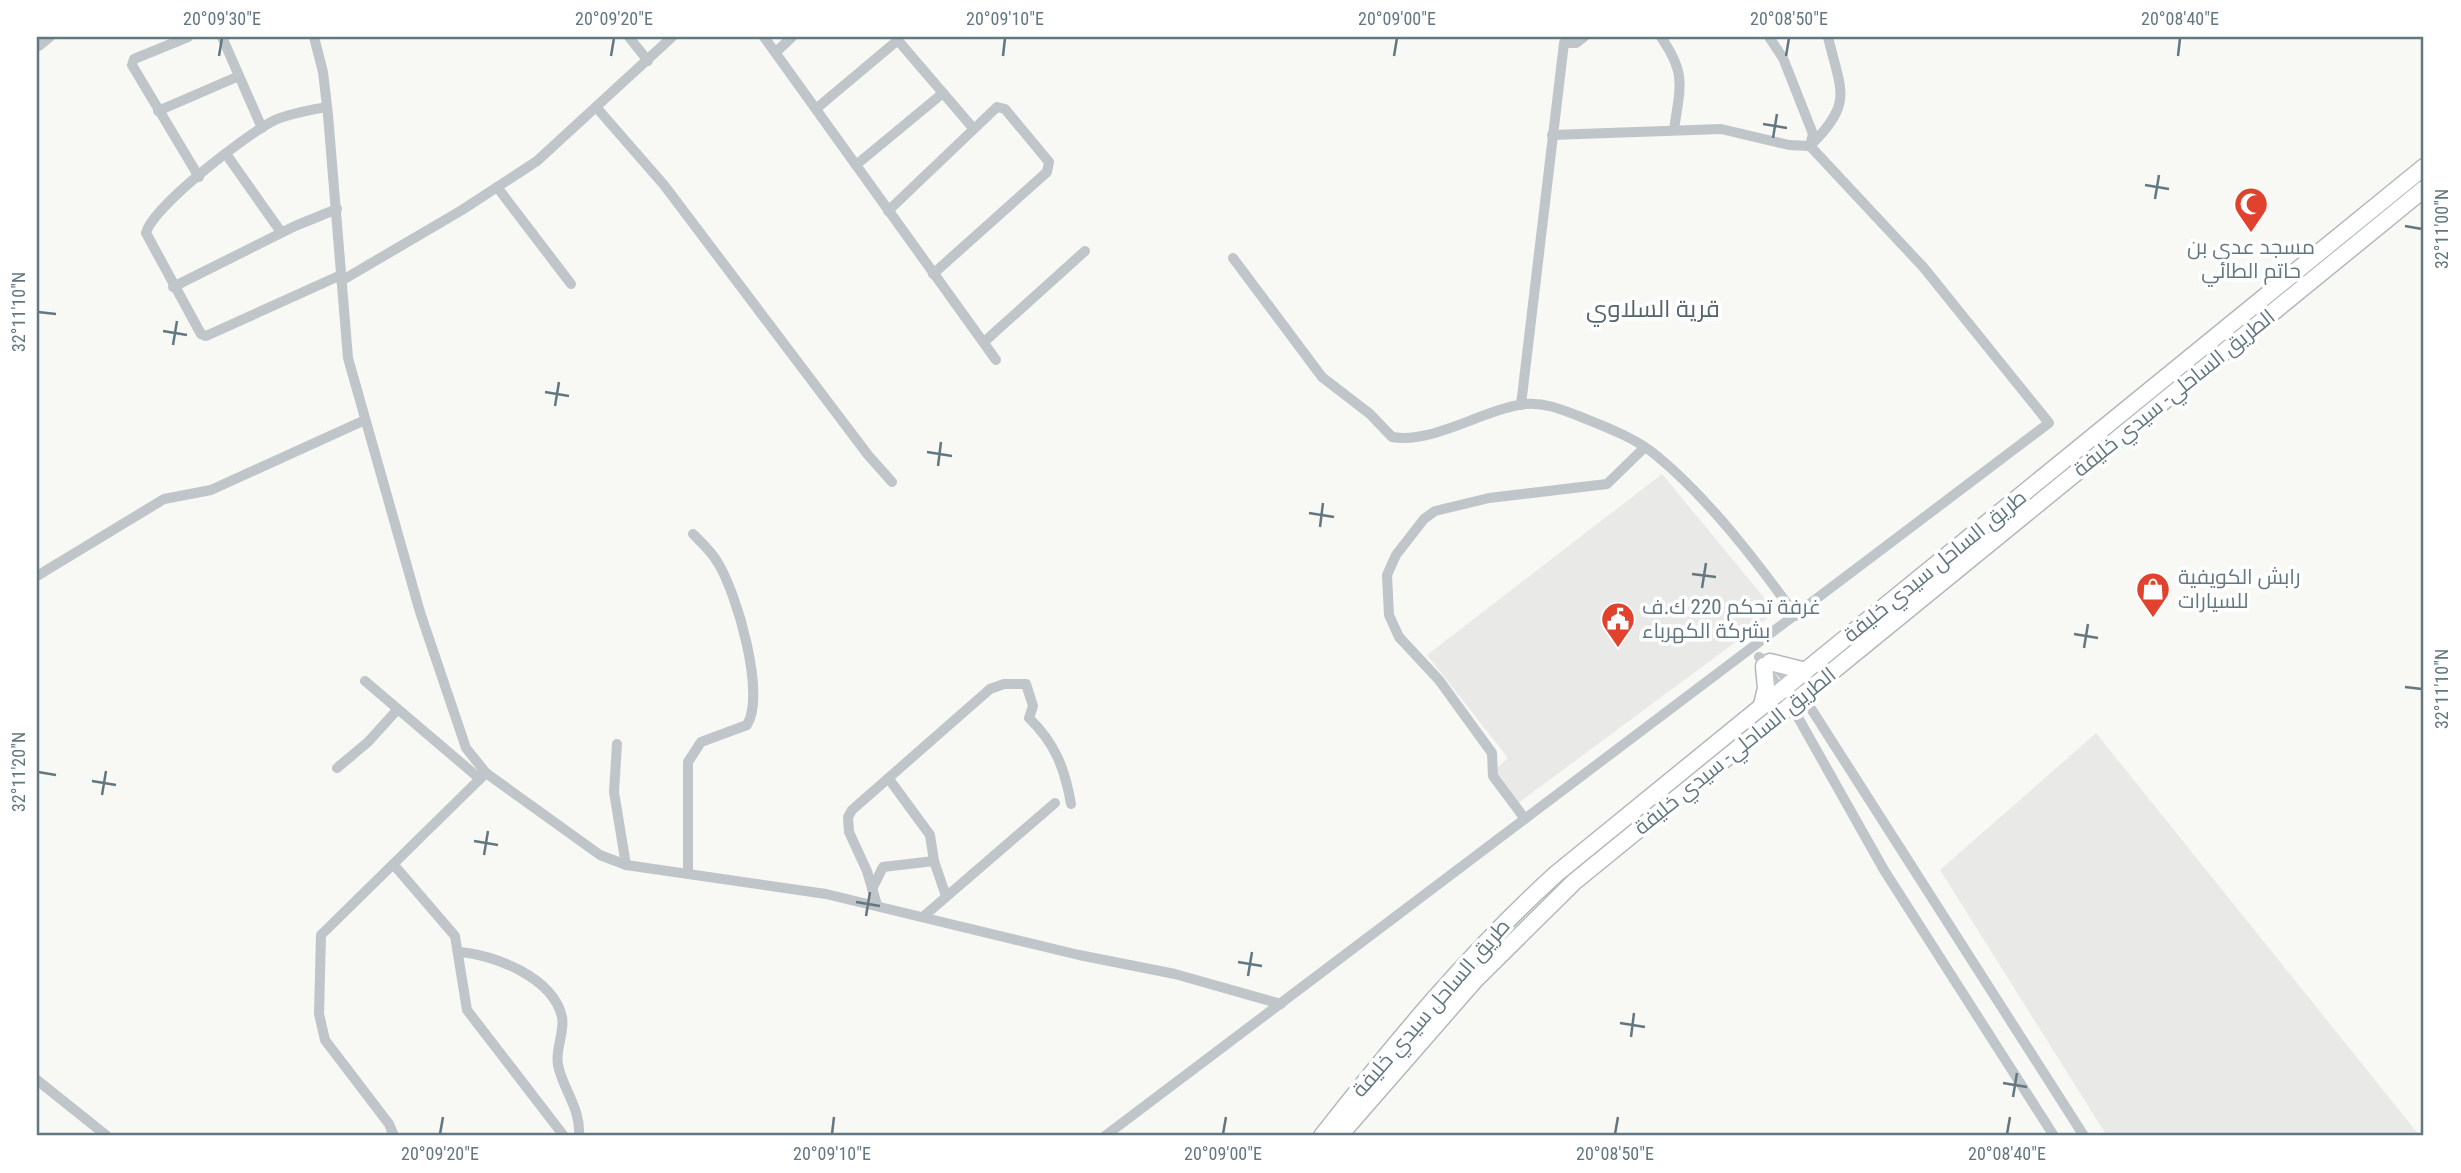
<svg xmlns="http://www.w3.org/2000/svg" width="2461" height="1173" font-family="'Roboto Condensed',Cairo,sans-serif">
<style>
.built{fill:#e9e9e8}
.lines{fill:none;stroke-linecap:round;stroke-linejoin:round}
.highway-casing{stroke:#b2b8bb;stroke-width:19}
.minor{stroke:#bfc5c8;stroke-width:10}
.highway{stroke:#fff;stroke-width:16}
.ticks{fill:none;stroke:#637780;stroke-width:2.5}
.labels{text-anchor:middle;stroke-width:7;stroke-linejoin:round;paint-order:stroke}
.poi-label{font-size:21px;fill:#637780;stroke:#fff;text-anchor:start}
.street-label{font-size:21px;fill:#637780;stroke:#fff}
.quarter-label{font-size:24px;fill:#55646b;stroke:#fff}
.neatline{fill:none;stroke:#637780;stroke-width:2.5}
.ticks-label{font-size:18px;text-anchor:middle;fill:#637780}
</style>
<rect width="100%" height="100%" fill="#f8f8f5"/>
<g class="built">
<path d="M1662,474l114,138 -259,192 -25,-32 16,-14 -81,-103z"/>
<path d="M2096,733l324,403h-313l-167,-266z"/>
</g>
<g class="lines">
<g class="highway-casing">
<g id="highway">
<path d="M1770,662l36,9"/>
<path d="M1762,705l4,-17 -2,-22"/>
<path d="M1322,1136c72,-92 147,-183 234,-262l868,-707"/>
<path d="M1339,1136l136,-156 99,-98 850,-693"/>
</g>
</g>
<g class="minor">
<path d="M188,37l-54,22 -2,6 67,112"/>
<path d="M222,37l40,91"/>
<path d="M314,37l9,35 5,43 20,243 72,254 46,136 20,25 114,82 26,10 200,29 253,61 96,19 106,30"/>
<path d="M629,37l19,24"/>
<path d="M764,37l232,323"/>
<path d="M895,37l78,91"/>
<path d="M1661,37c26,38 19,49 13,93"/>
<path d="M1769,37l14,21 30,76 -3,12"/>
<path d="M39,46l11,-9"/>
<path d="M776,52l16,-15"/>
<path d="M327,107c-17,3 -36,6 -52,13 -27,13 -123,87 -129,113l55,101 5,2 135,-61"/>
<path d="M596,107l68,78 204,270 24,27"/>
<path d="M817,108l81,-68"/>
<path d="M158,111l81,-35"/>
<path d="M1552,135l169,-6 68,16 21,1c44,-44 31,-54 18,-109"/>
<path d="M226,154l55,78"/>
<path d="M856,165l87,-72"/>
<path d="M497,187l74,97"/>
<path d="M888,211l109,-104 8,2 44,53 -2,10 -114,102"/>
<path d="M1233,258l89,119 48,37 22,23c42,7 91,-28 133,-33 20,-2 38,6 56,13 25,10 55,21 76,39 52,43 100,106 139,160"/>
<path d="M341,281l121,-71 75,-49 135,-124"/>
<path d="M173,287l122,-61 42,-17"/>
<path d="M984,342l101,-91"/>
<path d="M1521,405l43,-362h12l8,-6"/>
<path d="M37,576l127,-77 47,-9 154,-70"/>
<path d="M1759,657l19,12 25,27 281,440"/>
<path d="M1765,668l26,37 93,165 170,266"/>
<path d="M365,681l115,98"/>
<path d="M617,744l-3,48 12,73"/>
<path d="M337,768l31,-26 29,-32"/>
<path d="M889,779l41,56 4,26"/>
<path d="M1525,819l-32,-43 -1,-23 -53,-73 -40,-43 -10,-22 -2,-40 9,-20 28,-36 11,-8 54,-13 118,-14 37,-36"/>
<path d="M394,865l61,71 12,74 97,126"/>
<path d="M688,874v-112l13,-20 46,-17c19,-31 -10,-131 -29,-162 -6,-11 -16,-20 -25,-29"/>
<path d="M872,889l11,-22 51,-6 12,35"/>
<path d="M877,905l-10,-34 -18,-39 -1,-15 4,-7 138,-121 14,-5h22l7,22 -4,12c26,25 36,51 42,86"/>
<path d="M924,916l131,-113"/>
<path d="M458,952c35,2 95,25 104,65 3,15 -7,32 -4,48 5,25 23,43 21,71"/>
<path d="M37,1080l70,56"/>
<path d="M394,1136l-5,-12 -64,-84 -6,-26 2,-79 165,-162"/>
<path d="M1105,1136l944,-713 -125,-155 -114,-122"/>
</g>
<use href="#highway" class="highway"/>
</g>
<path class="ticks" d="M219,56l3,-18M611,56l3,-18M1003,56l2,-18M1394,56l3,-18M1786,56l3,-18M2178,56l2,-18M1763,124l24,4M1773,138l4,-24M2145,185l24,4M2155,199l4,-24M2405,226l17,3M38,312l18,2M163,331l24,4M173,345l4,-24M545,392l24,4M555,406l4,-24M927,452l25,4M938,466l3,-24M1309,513l25,4M1320,527l3,-24M1692,574l24,3M1702,588l4,-25M2074,634l24,4M2084,648l4,-24M2405,687l17,2M38,772l18,3M92,781l24,4M102,795l4,-24M474,841l24,4M484,855l4,-24M856,902l24,4M866,916l4,-24M1238,962l24,4M1248,976l4,-24M1620,1023l25,4M1631,1037l3,-24M2003,1083l24,4M2013,1097l4,-24M440,1134l3,-17M832,1134l2,-17M1223,1134l3,-17M1615,1134l3,-17M2007,1134l3,-17"/>
<defs>
<g id="mosque-pin" transform="scale(1.75)"><path d="M0 17L-7.5 6A9.5 9.5 0 1 1 7.5 6Z" fill="#e0422d" stroke="#fff"/><path d="M3.5-4.9A6 6 0 1 0 3.5 4.9A5 5 0 1 1 3.5-4.9Z" fill="#fff"/></g>
<g id="shop-pin" transform="scale(1.75)"><path d="M0 17L-7.5 6A9.5 9.5 0 1 1 7.5 6Z" fill="#e0422d" stroke="#fff"/><path d="M-5-2.5h2.3a2.7 3.5 0 0 1 5.4 0H5L5.5 6h-11ZM-1.5-2.5h3a1.5 2.3 0 0 0-3 0Z" fill="#fff"/></g>
<g id="civic-pin" transform="scale(1.75)"><path d="M0 17L-7.5 6A9.5 9.5 0 1 1 7.5 6Z" fill="#e0422d" stroke="#fff"/><path d="M-.6-6.5H3V-4.5H.6V-3L4-1V1h2V6H-6V1h2V-1L-.6-3ZM-1.2 2.5V6h2.4V2.5Z" fill="#fff"/></g>
</defs>
<g fill-rule="evenodd">
<use href="#mosque-pin" x="2251" y="204"/>
<use href="#shop-pin" x="2153" y="589"/>
<use href="#civic-pin" x="1618" y="619"/>
</g>
<g class="labels">
<g class="poi-label">
<text x="2251" y="254" text-anchor="middle">مسجد عدي بن<tspan x="2251" dy="24">حاتم الطائي</tspan></text>
<text x="2178" y="584">رابش الكويفية<tspan x="2178" dy="24">للسيارات</tspan></text>
<text x="1642" y="614">غرفة تحكم 220 ك.ف<tspan x="1642" dy="24">بشركة الكهرباء</tspan></text>
</g>
<g class="street-label">
<text transform="translate(2174 393) rotate(-39)" y="7">الطريق الساحلي- سيدي خليفة</text>
<text transform="translate(1935 566) rotate(-39)" y="7">طريق الساحل سيدي خليفة</text>
<text transform="translate(1735 751) rotate(-39)" y="7">الطريق الساحلي- سيدي خليفة</text>
<text transform="translate(1431 1008) rotate(-49)" y="7">طريق الساحل سيدي خليفة</text>
</g>
<g class="quarter-label">
<text x="1653" y="317">قرية السلاوي</text>
</g>
</g>
<rect width="2461" height="1173" fill="none" stroke="#ffffff" stroke-width="77"/>
<rect x="38" y="38" width="2384" height="1096" class="neatline"/>
<g class="ticks-label">
<text x="222" y="25">20°09'30"E</text>
<text x="614" y="25">20°09'20"E</text>
<text x="1005" y="25">20°09'10"E</text>
<text x="1397" y="25">20°09'00"E</text>
<text x="1789" y="25">20°08'50"E</text>
<text x="2180" y="25">20°08'40"E</text>
<text transform="translate(2442 229) rotate(-90)" y="6">32°11'00"N</text>
<text transform="translate(19 312) rotate(-90)" y="6">32°11'10"N</text>
<text transform="translate(2442 689) rotate(-90)" y="6">32°11'10"N</text>
<text transform="translate(19 772) rotate(-90)" y="6">32°11'20"N</text>
<text x="440" y="1160">20°09'20"E</text>
<text x="832" y="1160">20°09'10"E</text>
<text x="1223" y="1160">20°09'00"E</text>
<text x="1615" y="1160">20°08'50"E</text>
<text x="2007" y="1160">20°08'40"E</text>
</g>
</svg>
